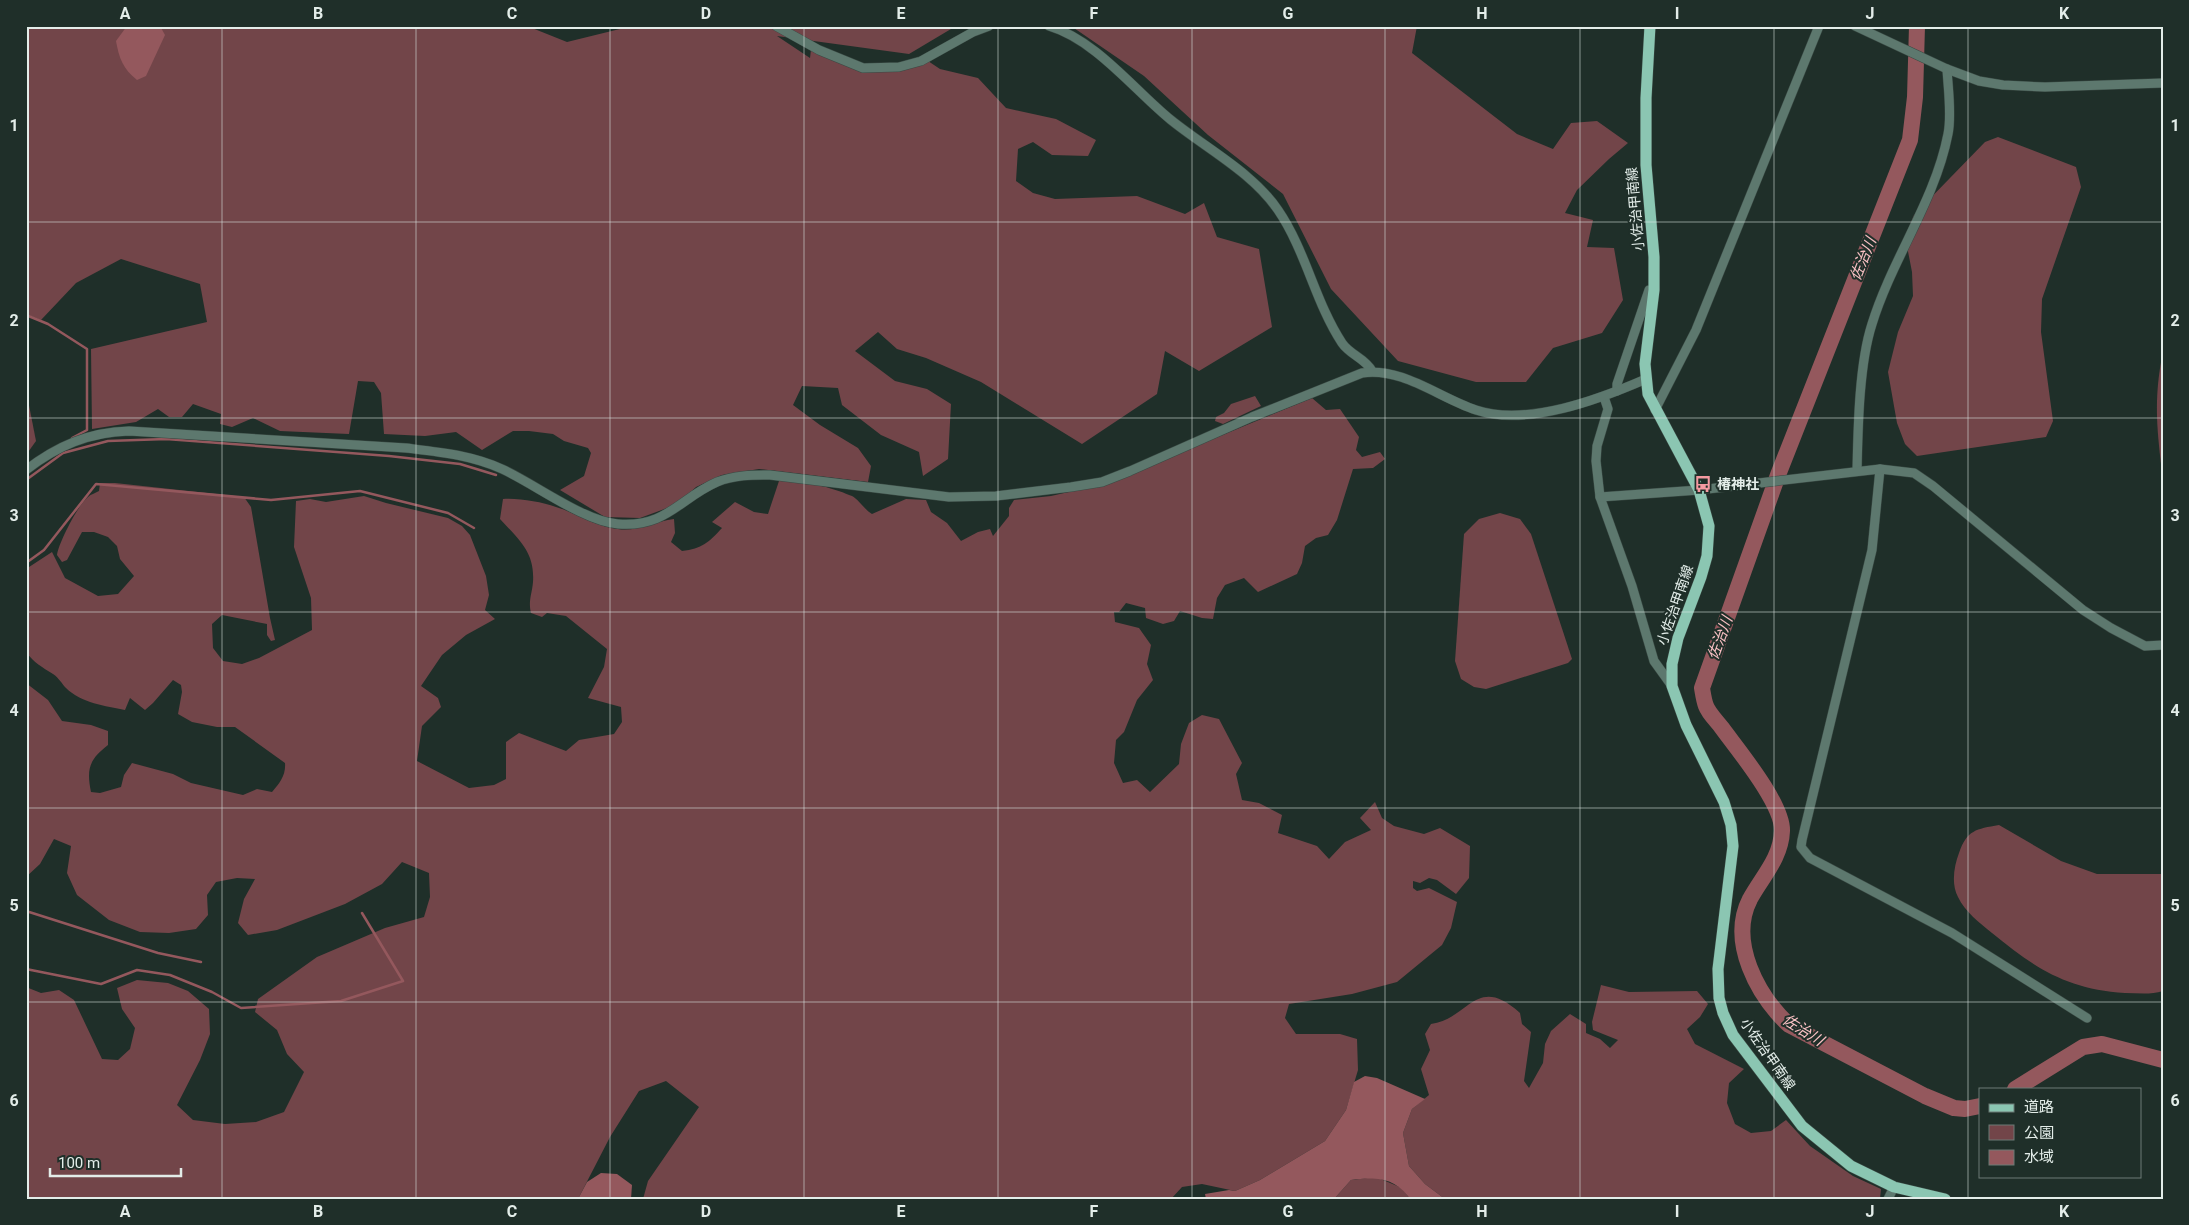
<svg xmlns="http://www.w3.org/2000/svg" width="2189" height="1225" font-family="Roboto,'Noto Sans JP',sans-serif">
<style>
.green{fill:#724549}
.water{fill:#94585d}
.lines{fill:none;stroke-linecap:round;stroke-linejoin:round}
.stream{stroke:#94585d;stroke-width:2.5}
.river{stroke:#94585d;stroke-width:16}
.minor-casing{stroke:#3a4a44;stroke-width:10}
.major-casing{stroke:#3a4a44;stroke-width:12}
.minor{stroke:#5d786e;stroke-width:9}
.major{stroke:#8bc6b2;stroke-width:11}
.grid{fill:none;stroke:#e3ede9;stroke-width:1;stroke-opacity:0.55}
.labels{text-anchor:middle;stroke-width:4;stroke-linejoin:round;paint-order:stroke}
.street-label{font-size:14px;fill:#e3ede9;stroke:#1f2f29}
.poi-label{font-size:14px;font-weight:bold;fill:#e3ede9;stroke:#1f2f29;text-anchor:start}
.water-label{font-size:15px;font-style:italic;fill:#fac1c4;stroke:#1f2f29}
.neatline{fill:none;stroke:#e3ede9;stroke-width:2}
.grid-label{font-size:16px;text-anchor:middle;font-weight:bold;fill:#e3ede9}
</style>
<rect width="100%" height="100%" fill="#1f2f29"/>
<g class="green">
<path d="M26,26h501l40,16 65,-16h324l-47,28 -132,-18 33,22 1,-8 49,21 68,-10 12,8 38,9 28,30 50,11 40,21 -8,16 -36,-1 -19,-13 -15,7 -2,32 17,12 22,6 82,-3 48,18 19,-11 13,34 42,12 13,78 -73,44 -34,-20 -8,43 -75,50 -101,-62 -55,-24 -29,-9 -19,-17 -23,19 40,30 32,8 24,15 -3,55 -25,17 -4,-24 -38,-17 -39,-30 -4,-17 -36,-2 -9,19 27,20 38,23 13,18 -3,16 -109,-13 -37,6 -26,12 -18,17 -38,14 -35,-1 -45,-27 24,-14 7,-23 -3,-5 -24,-7 -11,-7 -24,-3h-16l-31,19 -26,-18 -31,4 -41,-2 -3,-41 -7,-11 -16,-1 -9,53 -69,-3 -27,-13 -21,9 -12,-3 1,-10 -28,-10 -11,13h-13l-11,-8 -22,13 -44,7 -1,-80 116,-27 -7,-38 -79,-25 -45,24 -35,37 -15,-6z"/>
<path d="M1071,26h346l-5,27 105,81 36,15 18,-26 26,-2 31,22 -19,16 -32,31 -12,23 28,7 -6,27 27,1 9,52 -21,33 -49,15 -27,34h-50l-78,-21 -67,-72 -48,-95 -75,-59 -64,-59z"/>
<path d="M1998,137l78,30 5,20 -39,112 -1,33 12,89 -7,16 -129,19 -12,-12 -8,-21 -9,-51 10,-40 15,-36 -1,-24 -7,-36 9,-21 71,-73z"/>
<path d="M2163,352v128c-6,-48 -10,-81 0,-128z"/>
<path d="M26,390l10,51 -10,14z"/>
<path d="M1255,396l6,10 -38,18 -8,-3 1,-4 8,-4 7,-9z"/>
<path d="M1312,398l14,12 14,-1 19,28 -3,13 6,7 18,-5 5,7 -12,9 -20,1 -16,51 -9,15 -12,3 -11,8 -3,17 -5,11 -39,18 -14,-14 -19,7 -8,13 -4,21 -11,-1 -22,-7 -6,10 -11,3 -17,-6 -1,-10 -19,-5 -7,9h-5l1,10 24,6 12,17 -4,19 6,16 -16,20 -13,32 -8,8 -2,23 9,20 14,-3 13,12 29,-28 2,-20 8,-21 13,-8 17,4 23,44 -6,11 6,26 17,3 23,12 -4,18 39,13 12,13 16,-17 26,-12 -11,-12 15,-16 7,16 12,8 30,8 16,-6 30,18 -1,32 -13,16 -19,-14 -8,-2 -9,5 -7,-2v7l4,3 12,-3 28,14 -6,26 -9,17 -45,37 -45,12 -63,10 -4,14 11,16h44l17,5 1,31 -12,40 -21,31 -65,39 -25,11 -33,-7 -20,3 -11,12h-528l5,-18 51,-74 -33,-26 -27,10 -29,46 -32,62h-552v-212l15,6 18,-3 15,10 28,59 16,1 12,-11 5,-21 -13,-19 -5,-21 20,-8 31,3 20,8 21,18 1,25 -10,26 -23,45 16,15 32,4 31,-2 28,-10 20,-40 -17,-18 -10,-24 -22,-18 3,-13 59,-42 68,-29 39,-11 6,-20 -1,-24 -27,-11 -20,22 -37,20 -68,26 -29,5 -10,-12 6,-24 11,-20 -18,-1 -21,4 -9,13 1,20 -12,14 -27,4 -29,-1 -31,-12 -32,-25 -10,-22 4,-27 -17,-7 -14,25 -14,13v-194l22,17 14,21 29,4 17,6v14c-18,14 -22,23 -17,47l9,1 21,-6 3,-12 8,-12 41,11 18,9 52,12 14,-6 15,3c8,-9 14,-17 13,-29l-50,-36h-18l-25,-5 -14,-8 4,-22 -1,-7 -8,-5 -20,23 -8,7 -15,-12 -5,12c-19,-4 -44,-7 -59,-22 -4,-4 -7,-10 -13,-14 -11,-7 -19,-11 -27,-22v-83l26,-17 13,26 33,18 20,-2 16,-18 -14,-17 -3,-13 -9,-9 -14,-5h-12l-15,28 -5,2 -5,-7c2,-13 21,-50 31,-58 3,-3 8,-4 11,-6l1,-8h15l129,14 7,10 19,111 5,22 -4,1 -4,-6v-11l-45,-9 -10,9 1,24 10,13 19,3 17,-6 53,-28 -1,-32 -17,-51 2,-46 14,-2 16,3 38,-6 22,7 62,15 14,8 8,9 16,41 3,19 -4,15 10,9 -29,16 -24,20 -21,31 17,12 3,9 -19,19 -5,35 52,27 25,-3 12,-6v-37l13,-9 47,18 13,-11 35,-6 8,-12 -1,-15 -33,-9 16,-31 3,-18 -41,-33 -19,-3 -5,4 -11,-4c-3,-12 1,-19 2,-31 2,-30 -14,-42 -33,-63l3,-20c17,-1 38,3 53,8 23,7 35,18 62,22 19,3 37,-8 56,-10l1,14 -4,9 11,9c20,-2 27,-9 40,-23l-10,-6 23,-20 19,10 14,2 11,-33c17,-4 57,8 73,15 6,3 13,14 20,18l34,-15 20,1 5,12 16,11 14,18 17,-9 12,-3 3,7 16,-20v-8l5,-8 37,-4 53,-12z"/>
<path d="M1500,513l20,6 11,15 41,125 -4,4 -82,26 -12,-2 -13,-8 -6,-18 9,-127 15,-15z"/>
<path d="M1999,825l62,36 36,13h66v117c-13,4 -25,2 -38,2 -58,-4 -89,-24 -133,-60 -12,-10 -27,-21 -34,-36 -7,-13 -4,-31 1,-44 8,-23 17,-24 40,-28z"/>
<path d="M1601,985l28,7 68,-1 11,13 -8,13 -13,12 8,15 49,25 -15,14 -2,20 8,21 16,9 20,-2 15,-11 24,26 43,30 28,13 -1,10h-435l-20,-15 -16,-18 -6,-33 9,-24 17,-14 -8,-26 9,-19 -5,-16 6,-10c38,-5 45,-51 89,-11l2,11 9,8 -7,49 5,7 14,-25 2,-19 6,-13 19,-17 16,10v9l14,6 10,9 8,-8 -25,-10 -1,-8z"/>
<path d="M1376,1177l26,11 8,11h-76l17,-19z"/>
</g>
<g class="water">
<path d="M127,26h33l5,9 -19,41 -9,4c-14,-11 -18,-22 -21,-39z"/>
<path d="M1365,1076l12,2 48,21 -13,10 -9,24 6,33 16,18 20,15h-35c-15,-22 -35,-22 -59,-19l-17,19h-128l-1,-5 24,-4 6,1 25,-11 65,-39 21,-31 8,-28z"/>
<path d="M601,1173l16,1 15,11 -1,14h-53l9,-17z"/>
</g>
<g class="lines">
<g class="stream">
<path d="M26,315l22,9 39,25v81l-15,8"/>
<path d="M26,480l37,-27 45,-12 58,-2 223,17 71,8 36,11"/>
<path d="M26,563l18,-13 52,-66 175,16 89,-9 88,22 26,15"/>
<path d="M26,911l132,42 43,9"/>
<path d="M26,969l75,15 36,-14 33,5 42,17 29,16 100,-7 62,-20 -41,-68"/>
</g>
<g class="river">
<path d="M1917,26l-2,71 -5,43 -132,335 -76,213c1,6 2,13 4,18 3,8 11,15 16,22 16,22 61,76 60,103 -1,27 -20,46 -32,68 -22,43 8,97 39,126l136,71 29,12 11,1 15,-3"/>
<path d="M2015,1089l68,-42 19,-3 61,16"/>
</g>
<g class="minor-casing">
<g id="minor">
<path d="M776,26l43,24 44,18 36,-1 22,-6 52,-29 16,-6"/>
<path d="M1049,26c47,14 85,64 122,94 36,29 81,52 107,90 28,41 37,92 64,133 8,12 23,15 30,28"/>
<path d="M1855,26l92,43 32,12 24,4 42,2 118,-4"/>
<path d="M1617,391v-7l32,-94h5"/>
<path d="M1604,397l4,12 -11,37 -1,15 4,36 32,89 22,75 18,25"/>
<path d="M1655,410l41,-80 123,-304"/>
<path d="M1880,469l-8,81 -70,290 -1,7 9,11 142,75 135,85"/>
<path d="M26,470c31,-24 63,-38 103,-39l277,17c33,4 65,7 96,21 33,15 81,52 116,55 48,4 62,-26 99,-42 17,-7 35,-7 53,-7l179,22 47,-1 75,-9 31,-5 28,-11 122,-54 110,-44c41,-6 77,25 114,37 51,17 124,-11 170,-31"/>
<path d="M1857,471c1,-43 2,-107 15,-147 20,-65 63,-123 76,-190 4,-19 0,-46 -1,-65"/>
<path d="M1600,497l99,-7 181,-21 34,4 19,13 150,124 28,18 34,18 18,-1"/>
<path d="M1888,1199l6,-12"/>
</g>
</g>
<g class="major-casing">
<path id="major" d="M1650,26l-4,72v67l8,92v33l-9,74 3,30 51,96 10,36 -2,30 -6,21 -23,61 -6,26v22l14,39 38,77 7,23 2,21 -15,123 1,29 4,15 10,22 69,91 49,40 43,21 51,12"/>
</g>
<use href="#minor" class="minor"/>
<use href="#major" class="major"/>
</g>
<path class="grid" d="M222,26v1173M416,26v1173M610,26v1173M804,26v1173M998,26v1173M1192,26v1173M1385,26v1173M1580,26v1173M1774,26v1173M1968,26v1173M26,222h2137M26,418h2137M26,612h2137M26,808h2137M26,1002h2137"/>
<defs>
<g id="bus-bare" transform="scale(1.35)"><path d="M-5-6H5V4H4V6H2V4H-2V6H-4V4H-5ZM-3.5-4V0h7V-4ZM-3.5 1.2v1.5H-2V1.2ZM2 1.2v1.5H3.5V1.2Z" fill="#f49aa1" stroke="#1f2f29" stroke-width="2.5" paint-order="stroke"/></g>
</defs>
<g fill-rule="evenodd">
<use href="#bus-bare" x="1703" y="484"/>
</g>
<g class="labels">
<g class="street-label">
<text transform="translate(1635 209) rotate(-95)" y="5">小佐治甲南線</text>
<text transform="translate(1675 605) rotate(-71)" y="5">小佐治甲南線</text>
<text transform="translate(1768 1054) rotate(55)" y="5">小佐治甲南線</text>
</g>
<g class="poi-label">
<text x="1717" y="489">椿神社</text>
</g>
<g class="water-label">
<text transform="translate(1863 259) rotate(-68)" y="5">佐治川</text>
<text transform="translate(1720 638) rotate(-70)" y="5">佐治川</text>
<text transform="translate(1803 1030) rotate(32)" y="5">佐治川</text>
</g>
</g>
<rect width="2189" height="1225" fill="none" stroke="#1f2f29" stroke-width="55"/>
<rect x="1979" y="1088" width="162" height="90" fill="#1f2f29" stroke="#6d7b76"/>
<rect x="1989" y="1104" width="25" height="8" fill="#8bc6b2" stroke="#6d7b76"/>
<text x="2024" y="1112" font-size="15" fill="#e3ede9">道路</text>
<rect x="1989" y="1125" width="25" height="15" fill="#724549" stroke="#6d7b76"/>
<text x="2024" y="1138" font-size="15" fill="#e3ede9">公園</text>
<rect x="1989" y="1150" width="25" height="15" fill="#94585d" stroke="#6d7b76"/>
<text x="2024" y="1162" font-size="15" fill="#e3ede9">水域</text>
<path d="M50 1168v8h131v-8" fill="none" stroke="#e3ede9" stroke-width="2.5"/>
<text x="58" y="1168" font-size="15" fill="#e3ede9" stroke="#1f2f29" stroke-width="4" paint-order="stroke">100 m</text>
<rect x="28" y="28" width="2134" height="1170" class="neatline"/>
<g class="grid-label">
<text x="125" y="19">A</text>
<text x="318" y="19">B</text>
<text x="512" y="19">C</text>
<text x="706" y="19">D</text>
<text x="901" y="19">E</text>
<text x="1094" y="19">F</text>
<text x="1288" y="19">G</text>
<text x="1482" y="19">H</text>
<text x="1677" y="19">I</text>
<text x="1870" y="19">J</text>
<text x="2064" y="19">K</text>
<text x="14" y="131">1</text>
<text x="2175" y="131">1</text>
<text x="14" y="326">2</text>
<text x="2175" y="326">2</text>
<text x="14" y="521">3</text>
<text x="2175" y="521">3</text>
<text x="14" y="716">4</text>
<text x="2175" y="716">4</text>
<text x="14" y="911">5</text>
<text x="2175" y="911">5</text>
<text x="14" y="1106">6</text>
<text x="2175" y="1106">6</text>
<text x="125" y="1217">A</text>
<text x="318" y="1217">B</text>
<text x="512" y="1217">C</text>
<text x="706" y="1217">D</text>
<text x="901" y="1217">E</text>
<text x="1094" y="1217">F</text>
<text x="1288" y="1217">G</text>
<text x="1482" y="1217">H</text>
<text x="1677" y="1217">I</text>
<text x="1870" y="1217">J</text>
<text x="2064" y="1217">K</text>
</g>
</svg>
